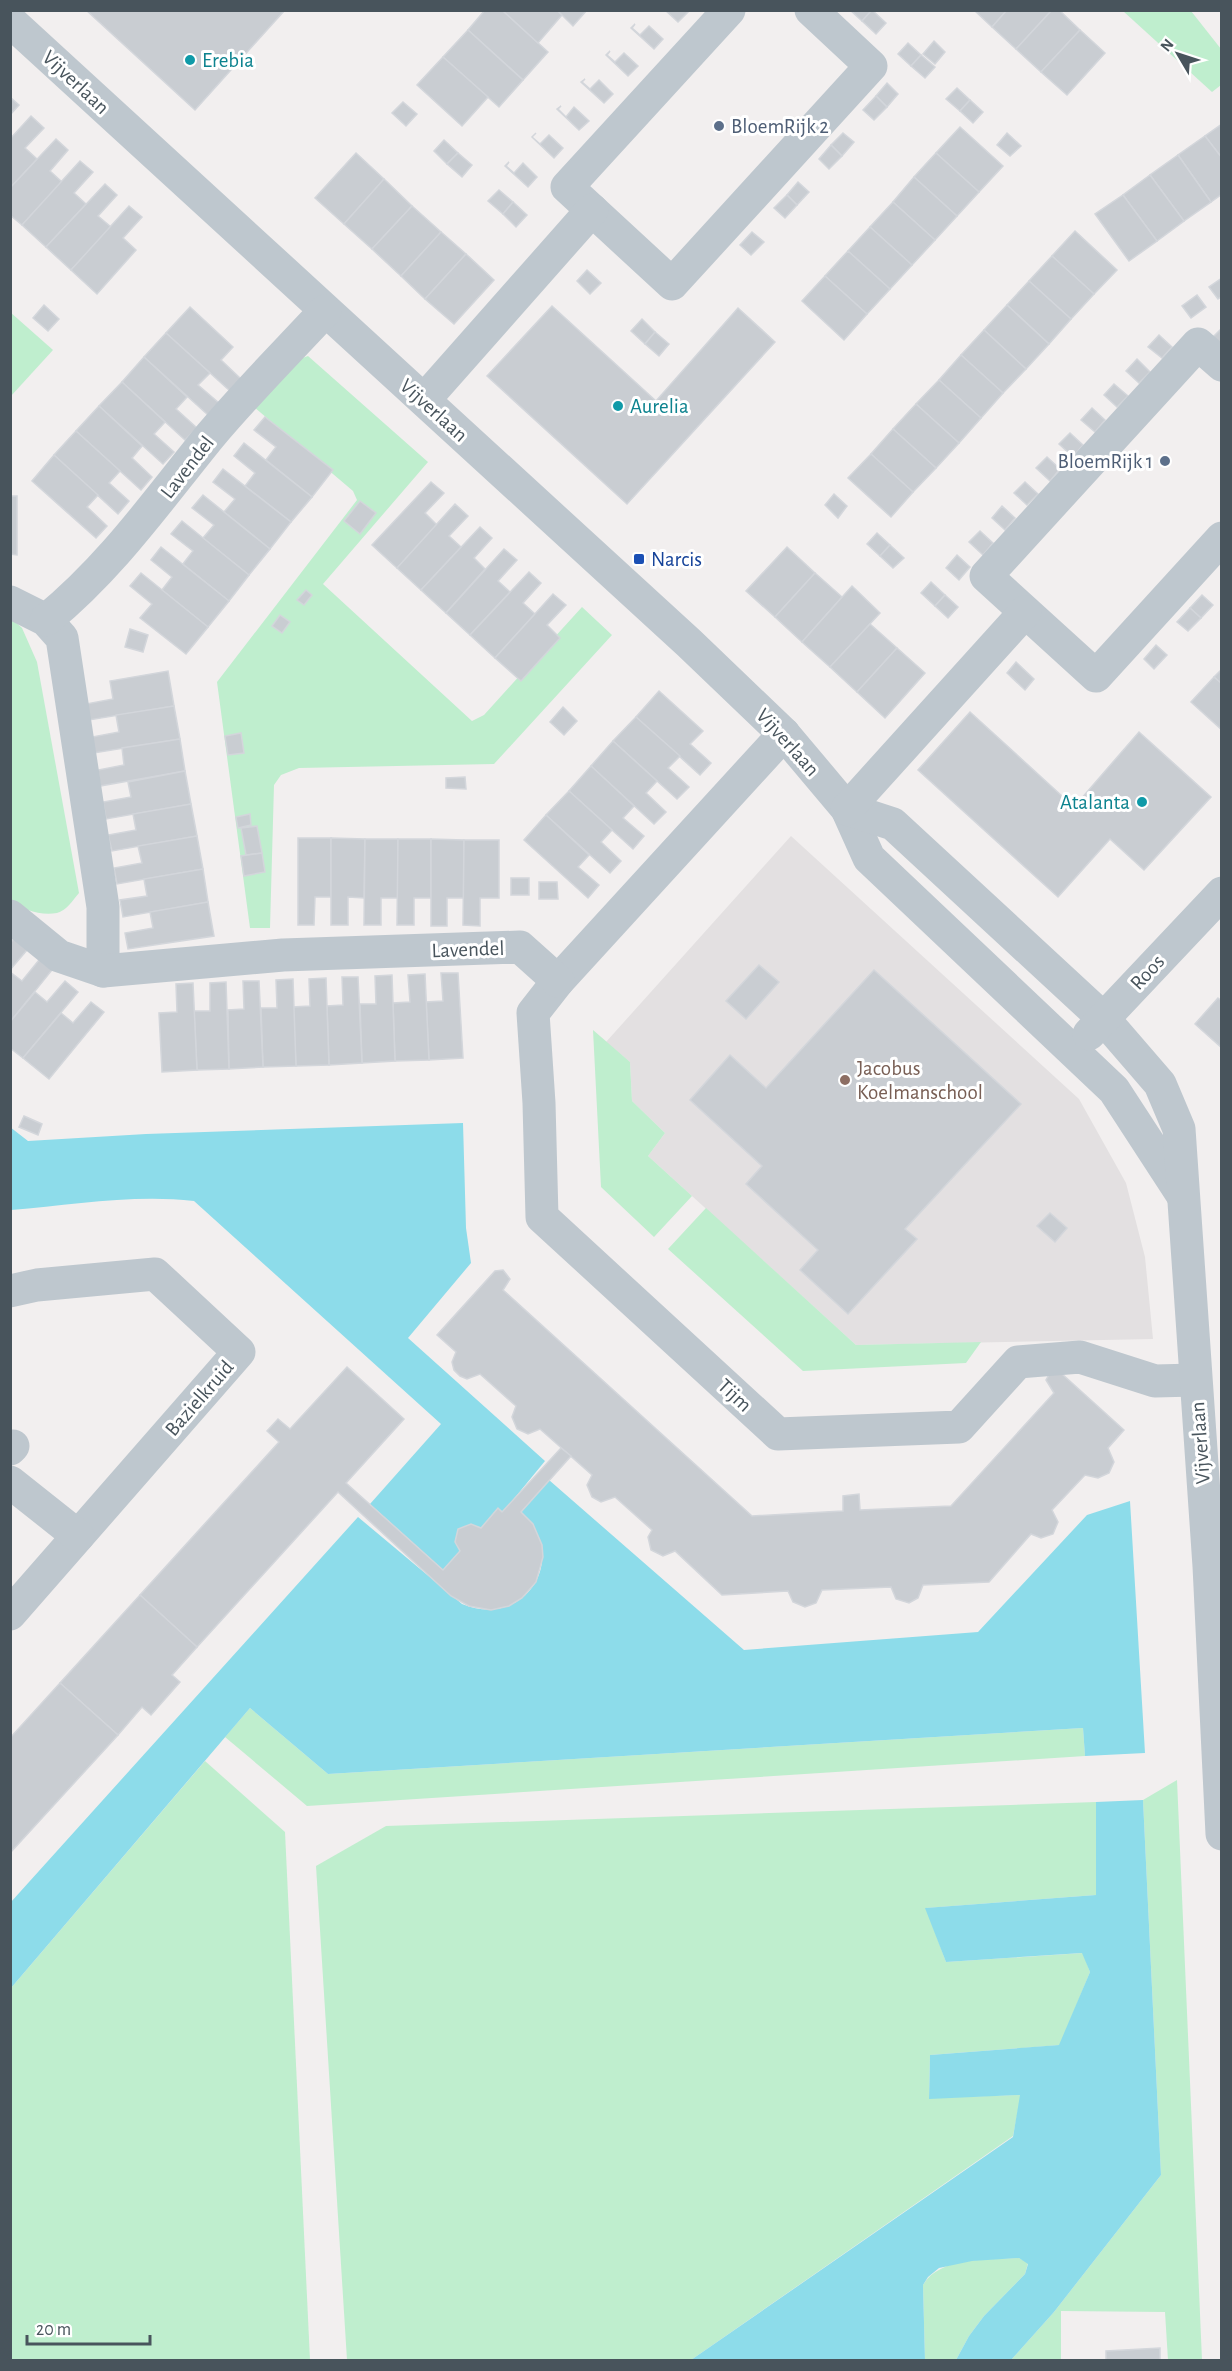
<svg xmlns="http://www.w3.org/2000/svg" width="1232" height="2371" font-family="'Alegreya Sans',sans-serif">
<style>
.education{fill:#e3e0e1}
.green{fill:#bfeece}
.water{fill:#8ddcea}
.building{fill:#c9cdd2;stroke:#d3d6db;stroke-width:1.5}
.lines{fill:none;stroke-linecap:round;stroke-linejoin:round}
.minor{stroke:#bec7ce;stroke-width:33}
.culture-dot{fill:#0f9aa8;stroke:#fff;stroke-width:2}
.service-dot{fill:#5c6f8a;stroke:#fff;stroke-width:2}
.transit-dot{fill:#1a4fb4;stroke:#fff;stroke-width:2}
.education-dot{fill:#8d6e63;stroke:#fff;stroke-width:2}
.labels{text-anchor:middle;stroke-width:6;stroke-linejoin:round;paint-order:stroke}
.culture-label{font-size:21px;fill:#0d838f;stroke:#fff;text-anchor:start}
.street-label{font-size:21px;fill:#48545c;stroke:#fff}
.service-label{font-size:21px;fill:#4e5e75;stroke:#fff;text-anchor:start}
.transit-label{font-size:21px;fill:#164399;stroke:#fff;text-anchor:start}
.education-label{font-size:21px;fill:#785e54;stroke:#fff;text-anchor:start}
</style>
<rect width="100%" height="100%" fill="#f2efef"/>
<path class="education" d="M791,836l288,263 47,84 19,74 8,82 -297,6 -208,-189 17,-23 -33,-32 -2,-39 -24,-20z"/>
<g class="green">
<path d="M1123,11h68l30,38v36l-9,7z"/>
<path d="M10,312l43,38 -42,46h-1z"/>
<path d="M308,356l120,106 -105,122 149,137 12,-6 98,-108 30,28 -118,129 -195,4 -18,7 -7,10 -4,143h-20l-33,-246 140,-182 -4,-9 -99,-84 35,-44z"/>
<path d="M10,617l12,11 15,34 42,231c-6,7 -13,18 -22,20 -16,3 -35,-3 -46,-13z"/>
<path d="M593,1030l37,32 2,39 33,32 -17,23 44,40 -38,41 -53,-50z"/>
<path d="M706,1208l150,137 125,-3 -15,21 -163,8 -135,-122z"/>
<path d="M250,1708l78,66 755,-46 2,28 -778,50 -82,-69z"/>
<path d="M205,1761l80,71 25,528h-299v-372z"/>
<path d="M1177,1780l25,580h-34l-3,-48 -104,-1v49h-50l43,-48 107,-137 -18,-375z"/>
<path d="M1096,1802v93l-170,13 20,54 137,-9 7,19 -30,73 -130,10 -1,43 92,-3 -8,41 -322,224h-344l-31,-494 70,-40z"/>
<path d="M1019,2258l9,5 -3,11 -41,42 -15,20 -13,24h-31l-2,-75c17,-29 66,-25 96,-27z"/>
</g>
<g class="water">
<path d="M463,1123l3,105 5,35 -63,75 137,123 -42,51 -5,-4 -17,20 -10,-4 -13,6 -3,11 5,10 -17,19 -73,-66 71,-80 -247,-223c-60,-7 -123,4 -183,9l-1,-83 18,14 118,-7z"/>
<path d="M549,1480l195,170 234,-18 109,-117 43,-14 15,252 -60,3 -2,-28 -755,46 -78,-66 -239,280v-86l347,-385 104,87c63,26 109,-46 59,-92z"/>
<path d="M1143,1800l18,375 -107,137 -43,48h-55l13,-24 15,-20 41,-42 3,-10 -9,-6 -47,3 -33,7 -11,9 -5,8 2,75h-234l322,-223 7,-42 -91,4 1,-44 129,-10 31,-73 -8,-19 -136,9 -21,-54 171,-13v-93z"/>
</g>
<g class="building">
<path d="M86,10h199l-90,100z"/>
<path d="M485,10h17l46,42 -25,28 -55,-50z"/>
<path d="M502,10h55l5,5 -24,28z"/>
<path d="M557,10h30l-14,16z"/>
<path d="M665,10h22l1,2 -10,10z"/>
<path d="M850,10h22l-10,11z"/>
<path d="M872,10l14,13 -10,11 -14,-13z"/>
<path d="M974,10h33l-15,17z"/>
<path d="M1007,10h45l-36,39 -24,-22z"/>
<path d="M1052,10h7l21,20 -39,42 -25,-23z"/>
<path d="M635,24l-3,4 8,7 9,-9 14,13 -9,10 -23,-21z"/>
<path d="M468,30l55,50 -24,27 -56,-50z"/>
<path d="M1080,30l25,23 -38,42 -26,-23z"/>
<path d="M934,41l11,11 -10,12 -12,-10z"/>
<path d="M908,43l13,12 -10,11 -13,-12z"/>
<path d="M610,51l-3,4 8,7 9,-9 14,13 -10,10 -22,-21z"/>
<path d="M921,55l14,12 -10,11 -14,-12z"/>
<path d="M443,57l45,40 -26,29 -45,-41z"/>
<path d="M585,79l-3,3 8,7 9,-9 14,14 -9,9 -23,-21z"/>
<path d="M887,83l11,11 -11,13 -11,-11z"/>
<path d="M957,88l13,12 -10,11 -14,-12z"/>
<path d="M876,96l11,11 -13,13 -11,-10z"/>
<path d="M10,97l9,8 -9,10z"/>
<path d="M970,100l13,12 -10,11 -13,-12z"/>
<path d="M403,102l14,12 -11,12 -14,-13z"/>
<path d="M561,106l-3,3 8,8 8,-10 15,14 -10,9 -22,-21z"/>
<path d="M31,116l13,12 -19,20 12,11 -27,29v-49z"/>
<path d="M1222,124v34l-17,-22z"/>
<path d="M960,127l43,39 -24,26 -43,-39z"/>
<path d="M536,133l-4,4 8,7 9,-9 14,13 -9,10 -22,-21z"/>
<path d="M843,133l11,9 -12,14 -11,-11z"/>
<path d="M1007,133l14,13 -11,10 -13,-11z"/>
<path d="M1205,136l17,22v36l-11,8 -33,-47z"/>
<path d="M56,139l12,11 -18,21 12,11 -40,43 -12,-10v-27z"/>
<path d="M444,140l14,13 -11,11 -13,-13z"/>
<path d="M831,145l11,11 -13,13 -10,-10z"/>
<path d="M356,153l28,26 -40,45 -29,-26z"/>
<path d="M458,153l14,12 -10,12 -15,-13z"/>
<path d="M936,153l43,39 -22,24 -43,-39z"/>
<path d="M1178,155l33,47 -27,19 -34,-46z"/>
<path d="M80,161l13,11 -19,21 12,11 -40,43 -24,-22z"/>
<path d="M509,162l-3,4 8,7 9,-10 14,14 -9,10 -23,-21z"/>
<path d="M1150,175l34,46 -27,20 -34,-46z"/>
<path d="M914,177l43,39 -22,24 -42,-38z"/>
<path d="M384,179l28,27 -40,43 -28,-25z"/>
<path d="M798,182l11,10 -12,13 -10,-10z"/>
<path d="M105,184l12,11 -19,21 13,11 -40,43 -25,-23z"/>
<path d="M499,190l14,12 -10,12 -15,-13z"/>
<path d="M787,195l10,10 -12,13 -11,-10z"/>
<path d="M1123,195l34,46 -28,20 -34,-47z"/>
<path d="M513,202l14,13 -11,12 -13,-13z"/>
<path d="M893,202l42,38 -23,25 -42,-38z"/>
<path d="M129,206l13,11 -19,21 13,12 -39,44 -26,-24z"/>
<path d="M412,206l29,26 -40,44 -29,-27z"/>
<path d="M870,227l42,38 -22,24 -42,-38z"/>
<path d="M1075,231l42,39 -23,24 -42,-38z"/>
<path d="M441,232l25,22 -41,45 -24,-23z"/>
<path d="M752,232l12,10 -13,13 -11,-10z"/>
<path d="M848,251l42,38 -23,25 -42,-38z"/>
<path d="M466,254l28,26 -40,44 -29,-25z"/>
<path d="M1052,256l42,38 -23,25 -42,-38z"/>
<path d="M587,270l14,13 -11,11 -13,-13z"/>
<path d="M825,276l42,38 -23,26 -42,-39z"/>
<path d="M1222,278v18l-4,3 -9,-12z"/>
<path d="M1029,281l42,38 -22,25 -42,-39z"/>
<path d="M1197,295l9,12 -15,11 -9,-12z"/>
<path d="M44,305l15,14 -11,12 -15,-13z"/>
<path d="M1007,305l42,39 -23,25 -42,-39z"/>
<path d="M552,306l104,95 82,-93 37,34 -148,162 -140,-128z"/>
<path d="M190,307l43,40 -12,13 20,19 -11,12 -64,-58z"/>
<path d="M642,319l13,13 -10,12 -14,-13z"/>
<path d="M1221,329h1v20l-11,-10z"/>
<path d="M984,330l42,39 -23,24 -42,-38z"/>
<path d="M655,332l14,12 -10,12 -14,-12z"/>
<path d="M166,333l44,40 -12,12 21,18 -11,12 -64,-58z"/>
<path d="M1159,335l13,12 -10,11 -14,-11z"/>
<path d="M961,355l42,38 -22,25 -42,-38z"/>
<path d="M144,357l43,40 -11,12 21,19 -12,12 -63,-58z"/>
<path d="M1137,359l13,13 -11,11 -13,-12z"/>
<path d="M939,380l42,38 -22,25 -43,-39z"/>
<path d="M122,382l43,40 -11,12 20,18 -11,12 -64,-58z"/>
<path d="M1114,384l14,12 -11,11 -13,-12z"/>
<path d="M916,404l43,39 -23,25 -43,-39z"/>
<path d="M99,406l43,40 -10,12 20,19 -11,13 -65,-59z"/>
<path d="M1092,408l13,12 -10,12 -14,-12z"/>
<path d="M265,417l68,53 -21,27 -46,-37 10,-13 -22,-17z"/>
<path d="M893,429l43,39 -23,24 -42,-38z"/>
<path d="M76,431l44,40 -11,12 20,18 -11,13 -64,-59z"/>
<path d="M1070,433l13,12 -10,12 -14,-13z"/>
<path d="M244,443l68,54 -21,25 -46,-36 10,-13 -21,-17z"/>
<path d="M871,454l42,38 -22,25 -43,-39z"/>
<path d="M54,455l44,40 -11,12 20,19 -11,12 -64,-57z"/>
<path d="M1047,457l13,12 -10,12 -14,-13z"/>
<path d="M223,469l68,53 -21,27 -46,-37 11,-13 -22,-17z"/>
<path d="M431,482l13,11 -19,20 12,12 -40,43 -25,-23z"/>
<path d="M1025,482l13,12 -11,11 -13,-12z"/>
<path d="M834,494l13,12 -9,12 -13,-13z"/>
<path d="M203,495l67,54 -21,26 -46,-37 11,-13 -22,-17z"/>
<path d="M10,496h7v59l-7,-1z"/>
<path d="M360,501l16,12 -16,21 -16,-13z"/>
<path d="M455,504l13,12 -19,20 12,11 -40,43 -24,-22z"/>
<path d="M1002,506l13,12 -10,12 -13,-12z"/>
<path d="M182,521l67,54 -20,26 -46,-37 10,-13 -22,-17z"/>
<path d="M480,527l12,11 -18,20 11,11 -39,44 -25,-23z"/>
<path d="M980,531l13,12 -10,12 -14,-13z"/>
<path d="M877,533l13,12 -10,11 -13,-12z"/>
<path d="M890,545l14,13 -11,10 -13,-12z"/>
<path d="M161,547l68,54 -21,26 -46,-37 10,-13 -21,-17z"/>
<path d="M787,547l28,26 -40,44 -29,-26z"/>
<path d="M504,549l13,11 -19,21 12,11 -40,43 -24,-22z"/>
<path d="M957,555l13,12 -11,13 -13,-12z"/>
<path d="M529,572l12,11 -18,20 12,11 -40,44 -25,-23z"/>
<path d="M141,573l67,54 -22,27 -46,-36 12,-14 -22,-18z"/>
<path d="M815,573l27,24 -40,45 -27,-25z"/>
<path d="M931,582l14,13 -10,11 -14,-13z"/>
<path d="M852,586l28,27 -50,54 -28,-25z"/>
<path d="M306,590l6,5 -8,10 -7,-5z"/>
<path d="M553,594l13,11 -19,20 13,13 -39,43 -26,-23z"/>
<path d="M945,595l13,12 -10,11 -13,-12z"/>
<path d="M1202,595l11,10 -12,13 -11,-10z"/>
<path d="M1190,608l11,10 -13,13 -11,-9z"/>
<path d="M280,615l10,7 -8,11 -10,-7z"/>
<path d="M870,624l27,24 -40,44 -27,-25z"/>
<path d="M130,629l18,6 -5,17 -18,-5z"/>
<path d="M1156,645l11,10 -13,14 -10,-10z"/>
<path d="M897,648l28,25 -40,45 -28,-26z"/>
<path d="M1016,662l18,17 -9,11 -18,-17z"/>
<path d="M1222,669v15l-8,-7z"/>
<path d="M168,671l6,35 -85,14 -3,-16 27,-5 -3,-18z"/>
<path d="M1214,677l8,7v46l-31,-28z"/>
<path d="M659,691l44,40 -13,13 21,19 -11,12 -64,-58z"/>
<path d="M174,706l6,33 -86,14 -2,-16 27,-5 -3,-17z"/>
<path d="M563,707l14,14 -13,14 -14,-13z"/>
<path d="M970,712l104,95 65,-75 72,65 -67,73 -34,-31 -52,58 -140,-127z"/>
<path d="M636,717l44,39 -12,12 21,19 -12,12 -64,-58z"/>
<path d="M241,733l3,20 -16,2 -3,-19z"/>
<path d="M180,739l5,32 -85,15 -2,-16 26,-5 -2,-17z"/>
<path d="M613,741l44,40 -11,12 20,19 -12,12 -63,-58z"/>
<path d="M591,766l43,40 -11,12 21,18 -11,13 -64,-58z"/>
<path d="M185,771l6,33 -85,15 -3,-17 28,-5 -3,-15z"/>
<path d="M465,777l1,12 -20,-1v-10z"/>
<path d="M569,791l43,39 -11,12 20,19 -11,12 -64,-58z"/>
<path d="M191,804l6,32 -85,15 -4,-16 28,-5 -3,-16z"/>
<path d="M250,814l1,11 -13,3 -2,-11z"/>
<path d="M546,815l43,40 -11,12 21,18 -11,13 -64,-58z"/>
<path d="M257,826l5,27 -16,2 -5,-27z"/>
<path d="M197,836l6,33 -86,15 -3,-16 28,-5 -4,-17z"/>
<path d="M298,838h33v59h-16l-1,28h-16z"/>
<path d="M331,838l34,1 -1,59 -16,-1v28h-17z"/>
<path d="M365,839h33v59h-17v27h-17z"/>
<path d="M398,839h33v59h-17v27h-17z"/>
<path d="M431,839l33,1v58h-17v28h-16z"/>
<path d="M464,840h35v58h-19v28l-17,-1z"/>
<path d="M262,853l3,19 -21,4 -3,-20z"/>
<path d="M203,869l5,33 -85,15 -3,-17 27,-4 -3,-17z"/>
<rect x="511" y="878" width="18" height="17"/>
<path d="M539,882h18l1,17h-19z"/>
<path d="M208,902l6,34 -86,13 -3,-16 28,-5 -3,-16z"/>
<path d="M14,939l13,11 -17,20v-27z"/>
<path d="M39,960l13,10 -42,52v-50l12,9z"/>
<path d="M759,965l20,17 -33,37 -20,-18z"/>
<path d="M874,970l147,134 -116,125 12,10 -69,75 -48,-44 18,-20 -72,-66 16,-18 -72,-66 40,-45 36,33z"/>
<path d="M441,973h17l5,85 -34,2 -3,-58 17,-1z"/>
<path d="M425,974l4,86 -34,1 -2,-58 17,-1 -2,-27z"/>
<path d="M392,975l3,86 -33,2 -2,-59h16l-1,-28z"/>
<path d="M342,977h16l4,86 -33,2 -2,-59 16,-1z"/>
<path d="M326,978l3,87 -33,1 -3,-59 17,-1 -1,-27z"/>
<path d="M293,979l3,87 -33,1 -2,-59h16l-1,-28z"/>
<path d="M65,981l13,11 -55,66 -13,-10v-26l25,-30 12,10z"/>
<path d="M243,981h16l4,86 -34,2 -1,-59 16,-1z"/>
<path d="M226,982l3,87 -32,1 -3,-59h16v-28z"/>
<path d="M193,983l4,87 -35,2 -3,-59 18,-1 -1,-28z"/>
<path d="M1218,998l4,3v47l-27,-24z"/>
<path d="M91,1002l13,10 -55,67 -26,-21 38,-45 12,10z"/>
<path d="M24,1116l18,8 -4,11 -19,-8z"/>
<path d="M1050,1213l17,15 -12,14 -18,-16z"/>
<path d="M503,1270l7,9 -7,11 249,226 91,-5v-15l16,-2 1,16 91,-4 103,-113 -8,-13 4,-7 12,1 62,56 -16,18 6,14 -5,11 -11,5 -13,-3 -33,35 6,12 -5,12 -12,4 -10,-4 -42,48 -66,3 -5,13 -9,5 -13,-4 -5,-12 -69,3 -6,13 -11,4 -12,-5 -5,-11 -66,4 -47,-44 -12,5 -12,-6 -3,-13 4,-7 -37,-33 -14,5 -9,-5 -5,-12 5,-10 -52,-46 -12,5 -11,-5 -5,-12 4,-11 -36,-32 -13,5 -7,-3 -6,-6 -2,-8 4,-10 -19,-17 58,-64z"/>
<path d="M347,1367l57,52 -58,64 97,87 17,-19 -5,-9 3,-13 13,-5 10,4 17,-20 4,4 59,-64 10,8 -50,56 12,12 9,21 1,12 -7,25 -14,16 -13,8 -18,4 -22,-4 -18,-10 -113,-104 -141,155 -57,-52 139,-153 -12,-11 11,-12 12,10z"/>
<path d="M140,1595l57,52 -25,28 8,7 -29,33 -9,-8 -24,28 -58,-52z"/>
<path d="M60,1683l58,52 -108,118v-115z"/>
<path d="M1160,2348v12h-54v-9z"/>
</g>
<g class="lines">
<g class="minor">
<path d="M729,10l-162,177 105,97 199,-218 -60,-56"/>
<path d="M10,21l679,622 95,91 63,75 22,49 245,232 69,106"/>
<path d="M1222,365l-24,-21 -212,232 110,100 126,-138"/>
<path d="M424,400l168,-190"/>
<path d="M10,602l36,18 16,18 41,269v64"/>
<path d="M46,620c66,-54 111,-119 164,-184 36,-43 77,-84 115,-125"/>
<path d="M784,734l-226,247 -25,32 6,90 3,114 236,217 181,-7 59,-65 62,-5 75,24 40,-1"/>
<path d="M847,809l46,15 210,194 57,66 19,45 30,437 13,268"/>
<path d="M847,809l178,-197"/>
<path d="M10,916l49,40 44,15 180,-16 237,-8 38,34"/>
<path d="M1089,1034l133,-141"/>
<path d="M10,1291l27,-6 118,-11 84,78 -229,262"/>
<path d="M10,1449l3,-3"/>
<path d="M10,1482l68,54"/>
</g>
</g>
<g class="culture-dot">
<circle cx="190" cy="60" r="6"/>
<circle cx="618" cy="406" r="6"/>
<circle cx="1142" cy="802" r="6"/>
</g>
<g class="service-dot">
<circle cx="719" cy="126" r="6"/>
<circle cx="1165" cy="461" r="6"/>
</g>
<rect class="transit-dot" x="633" y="553" width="12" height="12" rx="3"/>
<circle class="education-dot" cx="845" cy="1080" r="6"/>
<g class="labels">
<g class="culture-label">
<text x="202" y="67">Erebia</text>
<text x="630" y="413">Aurelia</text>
<text x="1130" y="809" text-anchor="end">Atalanta</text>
</g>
<g class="street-label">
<text transform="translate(76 82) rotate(43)" y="7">Vijverlaan</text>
<text transform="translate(434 410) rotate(42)" y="7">Vijverlaan</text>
<text transform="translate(187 467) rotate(-52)" y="7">Lavendel</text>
<text transform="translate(788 742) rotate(48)" y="7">Vijverlaan</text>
<text transform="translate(468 949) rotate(-2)" y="7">Lavendel</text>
<text transform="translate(1147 972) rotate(-47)" y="7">Roos</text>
<text transform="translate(735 1395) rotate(43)" y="7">Tijm</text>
<text transform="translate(199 1398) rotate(-49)" y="7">Bazielkruid</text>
<text transform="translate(1200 1443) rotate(-94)" y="7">Vijverlaan</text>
</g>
<g class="service-label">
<text x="731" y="133">BloemRijk 2</text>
<text x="1153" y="468" text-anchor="end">BloemRijk 1</text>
</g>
<g class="transit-label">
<text x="651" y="566">Narcis</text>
</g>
<g class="education-label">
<text x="857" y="1075">Jacobus<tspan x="857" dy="24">Koelmanschool</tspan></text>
</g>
</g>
<rect width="1232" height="2371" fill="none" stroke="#48545c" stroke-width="24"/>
<g transform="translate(1178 54) rotate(309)" stroke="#ffffff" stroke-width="4.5" paint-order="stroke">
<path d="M0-4.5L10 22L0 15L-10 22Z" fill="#48545c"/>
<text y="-9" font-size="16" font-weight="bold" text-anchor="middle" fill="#48545c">N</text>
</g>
<path d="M27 2335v9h123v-9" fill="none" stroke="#48545c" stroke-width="3"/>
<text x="36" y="2335" font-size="18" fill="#48545c" stroke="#ffffff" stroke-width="4.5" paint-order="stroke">20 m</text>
</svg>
